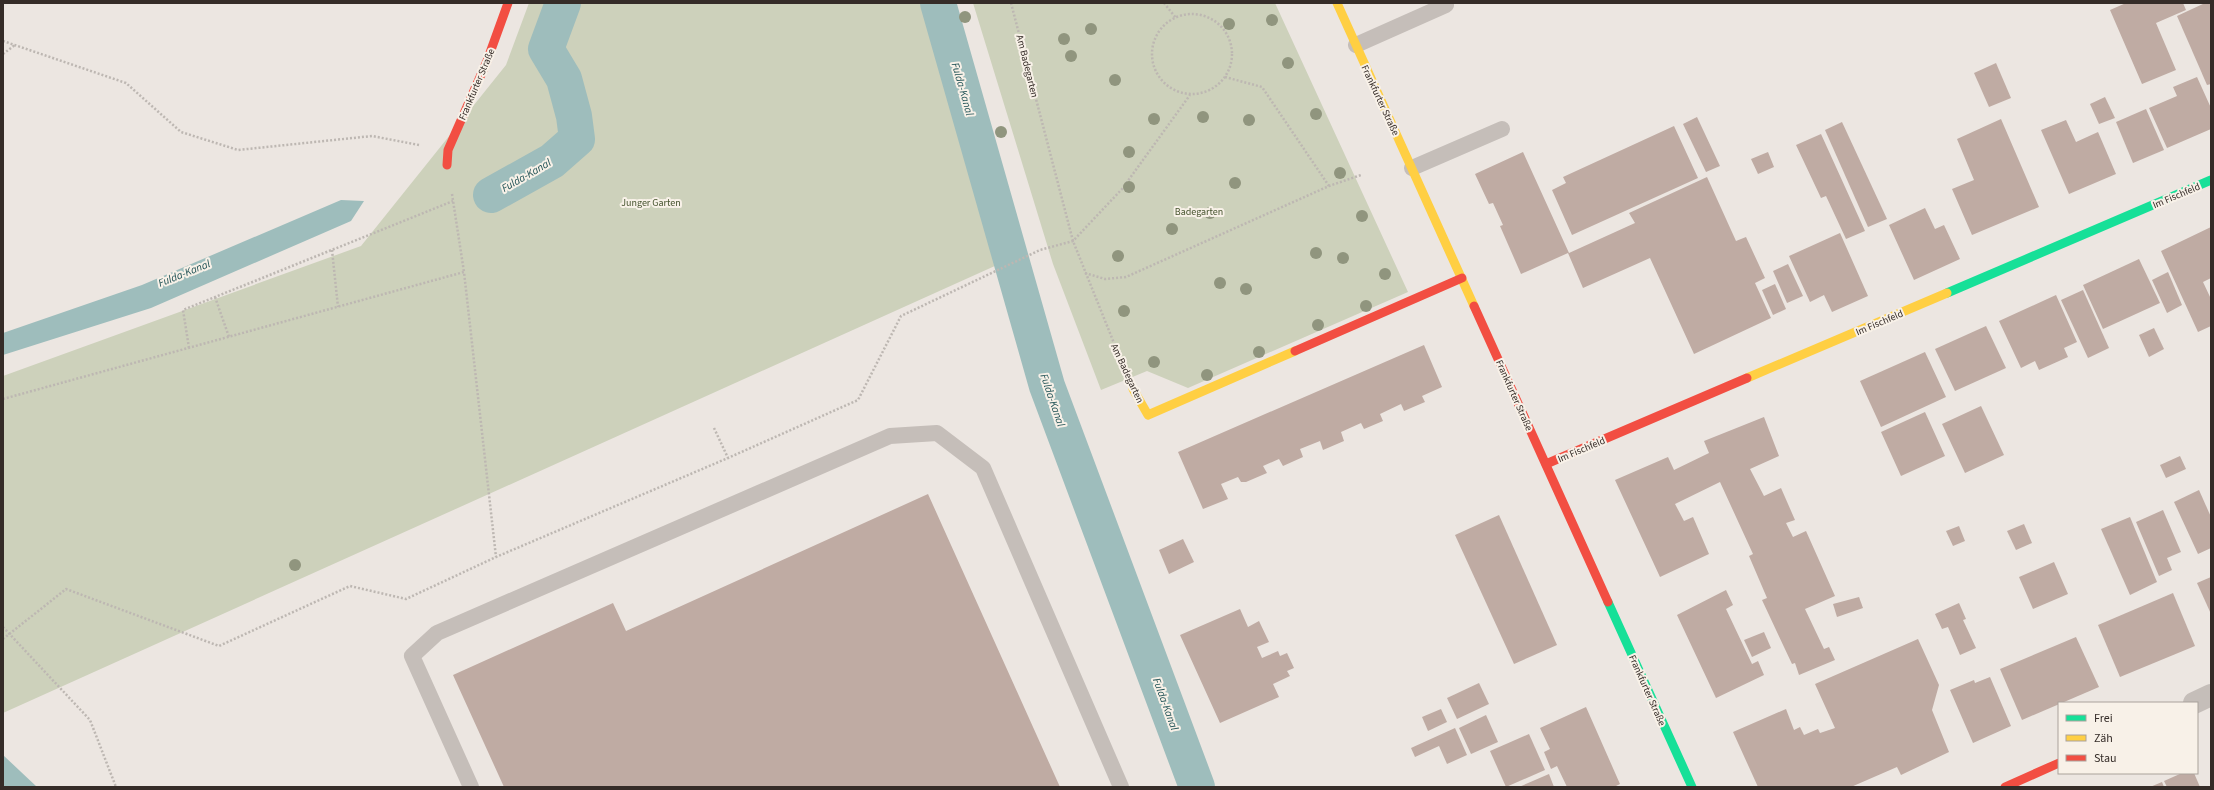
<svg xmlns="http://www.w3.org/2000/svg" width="2214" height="790" font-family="'Source Sans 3',sans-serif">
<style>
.green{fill:#cdd1bb}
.water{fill:#9ebdbc}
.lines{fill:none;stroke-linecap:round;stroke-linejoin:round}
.canal{stroke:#9ebdbc;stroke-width:36}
.building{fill:#bfaba3}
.path{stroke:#bdb7b2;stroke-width:2.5;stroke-dasharray:2 2;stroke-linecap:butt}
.lane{stroke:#c5beb9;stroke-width:16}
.street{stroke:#c5beb9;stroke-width:22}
.fast{stroke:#16e098;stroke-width:9}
.slow{stroke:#ffcf43;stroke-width:9}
.jam{stroke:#f24e42;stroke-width:9}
.tree{fill:#90957e}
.labels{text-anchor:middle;stroke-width:4;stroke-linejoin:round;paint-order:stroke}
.street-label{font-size:10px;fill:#352c28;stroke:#f8f1e8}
.park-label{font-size:10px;fill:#45522d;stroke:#f8f1e8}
.water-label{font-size:11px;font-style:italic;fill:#205255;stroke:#f8f1e8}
</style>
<rect width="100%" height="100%" fill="#ece6e1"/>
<g class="green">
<path d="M529,3h395l73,262 -994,448v-337l358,-130 145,-181z"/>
<path d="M973,3h302l133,289 -220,96 -41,-17 -46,19 -48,-126z"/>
</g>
<g class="water">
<path d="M341,200l23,1 -13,20 -200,87 -148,47v-22l139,-48z"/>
<path d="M3,755l34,32h-34z"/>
</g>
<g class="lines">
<g class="canal">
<path d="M938,3l109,383 150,401"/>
<path d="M491,195l61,-34 25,-22 -3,-23 -10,-37 -18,-30 17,-46"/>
</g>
</g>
<g class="building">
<path d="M2126,3h57l3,7 -30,13 20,47 -34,14 -32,-74z"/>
<path d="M2205,3h6v81l-4,1 -30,-69z"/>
<path d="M1996,63l15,35 -22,9 -15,-34z"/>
<path d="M2197,77l14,31v21l-44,19 -18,-40 28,-12 -4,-9z"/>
<path d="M2105,97l10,21 -16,6 -9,-20z"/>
<path d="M2146,109l18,41 -31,13 -17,-41z"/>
<path d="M1697,117l23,49 -14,6 -23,-48z"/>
<path d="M2001,119l38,88 -67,28 -20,-46 22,-9 -17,-41z"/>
<path d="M2066,120l10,22 22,-10 18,42 -47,20 -28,-64z"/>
<path d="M1842,122l45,97 -19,8 -43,-97z"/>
<path d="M1674,126l24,52 -126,57 -20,-45 14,-7 -3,-6z"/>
<path d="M1821,134l44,97 -19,8 -20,-43 -5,2 -25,-53z"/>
<path d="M1523,152l46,101 66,-30 -6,-10 78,-36 29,64 10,-4 19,41 -10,5 16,35 -77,36 -44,-96 -67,30 -15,-35 -47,21 -21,-48 3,-1 -10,-22 -4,1 -14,-30z"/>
<path d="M1768,152l6,15 -16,7 -7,-15z"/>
<path d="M1925,208l10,21 9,-4 16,34 -46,21 -25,-55z"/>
<path d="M2211,227v51l-8,4 8,17v27l-13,6 -37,-81z"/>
<path d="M1840,233l28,63 -36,16 -8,-17 -14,7 -21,-46z"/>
<path d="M2139,259l21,44 -57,26 -20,-44z"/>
<path d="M1788,264l15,32 -16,7 -14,-32z"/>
<path d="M2168,272l14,33 -15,8 -15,-33z"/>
<path d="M1775,284l11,25 -13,6 -11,-25z"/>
<path d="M2083,290l26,58 -21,10 -27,-58z"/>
<path d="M2056,295l21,47 -13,6 4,9 -29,13 -4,-9 -14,7 -22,-47z"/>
<path d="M1986,326l20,42 -51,23 -20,-42z"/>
<path d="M2154,328l10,21 -15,8 -10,-22z"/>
<path d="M1424,345l18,42 -20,9 3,6 -21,9 -3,-7 -21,10 3,7 -19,8 -3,-6 -20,9 3,9 -21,9 -3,-9 -20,8 3,8 -20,9 -4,-7 -16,7 4,7 -21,9h-5l-3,-5 -17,7 7,15 -25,10 -25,-57z"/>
<path d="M1925,352l21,45 -65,30 -21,-46z"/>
<path d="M1981,406l23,49 -39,18 -23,-49z"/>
<path d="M1925,412l20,44 -44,20 -20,-44z"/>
<path d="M1764,417l15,39 -29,13 14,27 17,-8 14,32 -9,3 7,14 13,-6 29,65 -30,13 19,40 5,-2 6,13 -36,15 -4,-12 -3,1 -30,-64 5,-2 -18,-42 4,-2 -33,-72 -45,22 9,17 9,-4 16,37 -49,23 -45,-97 53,-23 6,13 35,-17 -5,-12z"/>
<path d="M2180,456l6,13 -20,9 -6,-13z"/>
<path d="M2199,490l12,27v31l-13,6 -24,-52z"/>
<path d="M928,494l132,293h-556l-51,-112 160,-72 13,28z"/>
<path d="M2163,510l18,42 -14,6 5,12 -13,6 -23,-54z"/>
<path d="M1499,515l58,130 -43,19 -59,-129z"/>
<path d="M2130,517l27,65 -27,13 -29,-66z"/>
<path d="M2024,524l8,19 -16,7 -9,-19z"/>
<path d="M1959,526l6,15 -12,5 -7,-15z"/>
<path d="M1183,539l11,23 -25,12 -10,-24z"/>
<path d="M2054,562l14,32 -35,15 -14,-32z"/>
<path d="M2211,577v37l-14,-31z"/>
<path d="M1726,590l7,15 -7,4 26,55 6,-3 6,14 -48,23 -39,-83z"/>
<path d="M2173,593l22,53 -75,31 -22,-52z"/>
<path d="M1859,597l4,11 -26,9 -4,-13z"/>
<path d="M1959,603l7,16 -3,1 13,28 -16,7 -12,-28 -6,2 -7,-15z"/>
<path d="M1240,609l8,18 11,-6 10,21 -12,5 5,11 16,-7 2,5 7,-3 7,15 -7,3 3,5 -17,8 6,13 -59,26 -40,-88z"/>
<path d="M1764,632l7,16 -19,9 -8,-17z"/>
<path d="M2076,637l23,50 -77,33 -22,-51z"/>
<path d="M1918,639l21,46 -7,25 17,42 -48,23 -4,-8 -46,20h-93l-25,-55 53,-23 8,21 6,-3 4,8 14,-6 2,4 15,-5 -20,-44z"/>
<path d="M1990,677l21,49 -38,17 -23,-53 24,-10 1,3z"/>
<path d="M1479,683l10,21 -32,15 -10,-21z"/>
<path d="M1586,707l34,77 -6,3h-47l-10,-21 -6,3 -7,-17 6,-3 -10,-21z"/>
<path d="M1441,709l6,13 -19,9 -6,-14z"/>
<path d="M1486,715l12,27 -27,12 -12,-26z"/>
<path d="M1455,728l12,27 -20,9 -8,-18 -24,11 -4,-9z"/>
<path d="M1529,734l16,36 -39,17 -16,-36z"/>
<path d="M2182,773h12l6,14h-33l-3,-6z"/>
<path d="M1549,774l5,13h-35z"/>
<path d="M2162,782l2,5h-14z"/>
</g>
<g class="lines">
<g class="path">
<path d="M1011,3l62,238 49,122"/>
<path d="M1164,3l12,15"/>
<circle cx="1192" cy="54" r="40"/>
<path d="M3,41l123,42 55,49 57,18 134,-14 47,9"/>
<path d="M3,54l12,-9"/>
<path d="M1225,77l37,10 67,99"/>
<path d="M452,194l12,78"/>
<path d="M332,250l6,57"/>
<path d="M1085,273l20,6 21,-2 203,-91 32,-11"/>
<path d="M215,297l14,40"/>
<path d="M189,348l-6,-38 270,-109"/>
<path d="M3,399l461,-127 32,285"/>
<path d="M714,428l14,30"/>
<path d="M3,627l87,93 26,67"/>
<path d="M3,639l63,-50 153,57 131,-60 56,13 90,-42 232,-99 130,-58 43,-84 139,-66 33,-9 49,-52 68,-94"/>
</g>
<g class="lane">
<path d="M1356,45l90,-40"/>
<path d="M1412,168l90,-39"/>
<path d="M471,787l-59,-131 25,-23 453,-197 47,-3 46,35 138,319"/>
</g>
<path class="street" d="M2194,703l17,-8"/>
<g class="fast">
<path d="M1947,293l264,-113"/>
<path d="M1608,602l84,185"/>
</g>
<g class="slow">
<path d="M1337,3l137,303"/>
<path d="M1747,378l200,-85"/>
<path d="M1133,389l15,26 147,-64"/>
</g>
<g class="jam">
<path d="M447,165l1,-15 39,-89 21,-58"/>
<path d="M1474,306l134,296"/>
<path d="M1295,351l167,-73"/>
<path d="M1546,464l201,-86"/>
<path d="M2005,787l54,-24"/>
</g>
</g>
<g class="tree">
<circle cx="965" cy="17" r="6"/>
<circle cx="1272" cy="20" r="6"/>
<circle cx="1229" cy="24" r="6"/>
<circle cx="1091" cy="29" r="6"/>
<circle cx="1064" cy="39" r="6"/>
<circle cx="1071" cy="56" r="6"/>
<circle cx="1288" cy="63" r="6"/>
<circle cx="1115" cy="80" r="6"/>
<circle cx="1316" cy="114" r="6"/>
<circle cx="1203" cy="117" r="6"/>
<circle cx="1154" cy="119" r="6"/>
<circle cx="1249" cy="120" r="6"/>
<circle cx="1001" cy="132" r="6"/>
<circle cx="1129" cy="152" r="6"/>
<circle cx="1340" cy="173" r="6"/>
<circle cx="1235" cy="183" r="6"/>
<circle cx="1129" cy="187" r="6"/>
<circle cx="1210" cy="213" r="6"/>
<circle cx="1362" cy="216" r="6"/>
<circle cx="1172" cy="229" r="6"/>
<circle cx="1316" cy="253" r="6"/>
<circle cx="1118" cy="256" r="6"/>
<circle cx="1343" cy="258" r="6"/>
<circle cx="1385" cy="274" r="6"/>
<circle cx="1220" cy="283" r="6"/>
<circle cx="1246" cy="289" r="6"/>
<circle cx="1366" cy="306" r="6"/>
<circle cx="1124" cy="311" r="6"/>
<circle cx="1318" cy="325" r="6"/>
<circle cx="1259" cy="352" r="6"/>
<circle cx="1154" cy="362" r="6"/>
<circle cx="1207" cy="375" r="6"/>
<circle cx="295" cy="565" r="6"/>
</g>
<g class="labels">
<g class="street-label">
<text transform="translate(1028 66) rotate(76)" y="4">Am Badegarten</text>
<text transform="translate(476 84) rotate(-67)" y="4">Frankfurter Straße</text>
<text transform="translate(1381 100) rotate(65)" y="4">Frankfurter Straße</text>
<text transform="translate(2176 195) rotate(-23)" y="4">Im Fischfeld</text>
<text transform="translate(1879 322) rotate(-23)" y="4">Im Fischfeld</text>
<text transform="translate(1128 373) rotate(65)" y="4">Am Badegarten</text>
<text transform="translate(1515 395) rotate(66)" y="4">Frankfurter Straße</text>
<text transform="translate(1581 449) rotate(-23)" y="4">Im Fischfeld</text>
<text transform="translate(1648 690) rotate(66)" y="4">Frankfurter Straße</text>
</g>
<g class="park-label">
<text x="651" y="206">Junger Garten</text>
<text x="1199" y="215">Badegarten</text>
</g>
<g class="water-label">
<text transform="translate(963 89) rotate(74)" y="4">Fulda-Kanal</text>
<text transform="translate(526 175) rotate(-30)" y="4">Fulda-Kanal</text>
<text transform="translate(184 273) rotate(-22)" y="4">Fulda-Kanal</text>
<text transform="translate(1053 400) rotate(71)" y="4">Fulda-Kanal</text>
<text transform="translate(1166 704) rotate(70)" y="4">Fulda-Kanal</text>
</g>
</g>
<rect width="2214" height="790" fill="none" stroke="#352c28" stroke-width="8"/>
<rect x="2058" y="702" width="140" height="72" fill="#f8f1e8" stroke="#aaa29b"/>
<rect x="2066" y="715" width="20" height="6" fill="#16e098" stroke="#aaa29b"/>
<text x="2094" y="722" font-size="12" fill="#352c28">Frei</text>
<rect x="2066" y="735" width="20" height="6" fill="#ffcf43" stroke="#aaa29b"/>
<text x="2094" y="742" font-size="12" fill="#352c28">Zäh</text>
<rect x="2066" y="755" width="20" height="6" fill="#f24e42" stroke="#aaa29b"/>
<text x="2094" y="762" font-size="12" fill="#352c28">Stau</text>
</svg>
